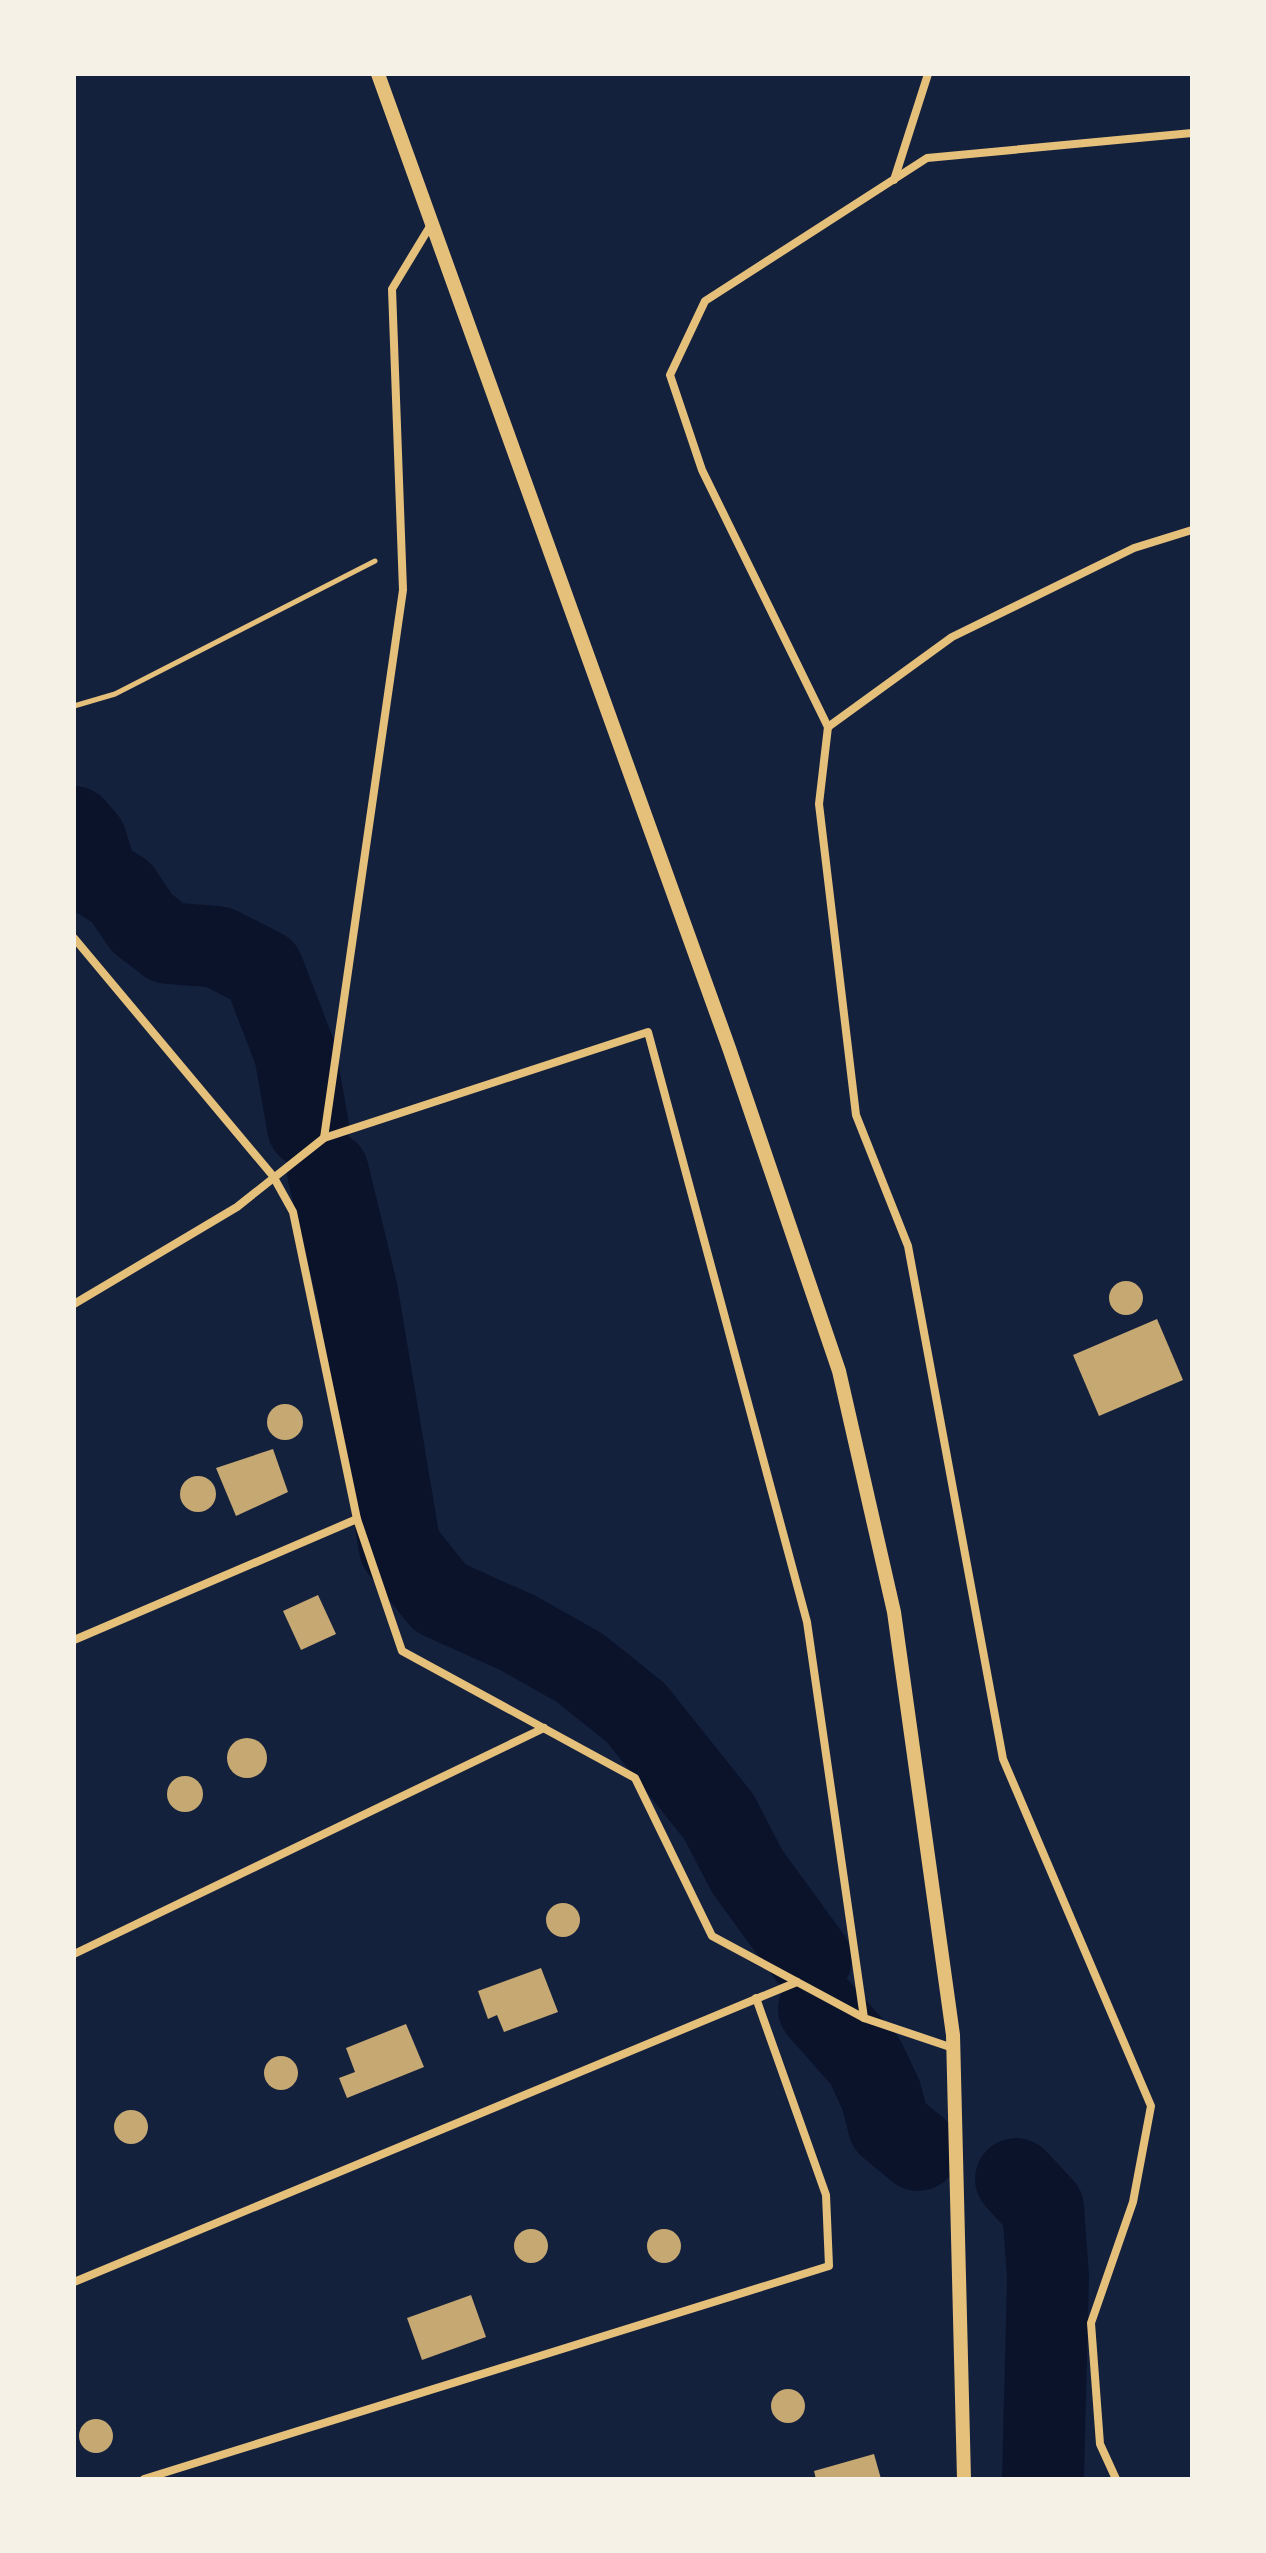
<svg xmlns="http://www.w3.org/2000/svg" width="1266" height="2553" font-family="Manrope,sans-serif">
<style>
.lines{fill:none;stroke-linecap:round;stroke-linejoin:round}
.river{stroke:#0b132b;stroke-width:82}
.building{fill:#c6a872}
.path{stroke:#e5c07b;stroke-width:5}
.minor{stroke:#e5c07b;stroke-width:8}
.tertiary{stroke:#e5c07b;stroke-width:14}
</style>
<rect width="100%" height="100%" fill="#14213d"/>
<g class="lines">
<g class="river">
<path d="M74,827l12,14 11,36 24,15 21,31 26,20 50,4 45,23 32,83 13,74"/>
<path d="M328,1172l29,120 43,256 40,50 78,35 62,35 56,45 83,104 28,54 64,88"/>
<path d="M819,2009l46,52 16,34 8,31 29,24"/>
<path d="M1016,2179l27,29 5,69 -5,202"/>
</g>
</g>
<g class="building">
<circle cx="1126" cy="1298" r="17"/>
<path d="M1157,1319l26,61 -84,36 -26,-61z"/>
<circle cx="285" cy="1422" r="18"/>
<path d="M273,1449l15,43 -52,24 -20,-48z"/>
<circle cx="198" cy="1494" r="18"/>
<path d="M318,1595l18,39 -35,16 -18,-39z"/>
<circle cx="247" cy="1758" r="20"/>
<circle cx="185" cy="1794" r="18"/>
<circle cx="563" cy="1920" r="17"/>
<path d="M541,1968l17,44 -54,20 -7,-17 -9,4 -10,-28z"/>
<path d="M406,2024l18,43 -77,31 -8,-20 16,-6 -9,-24z"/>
<circle cx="281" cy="2073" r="17"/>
<circle cx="131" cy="2127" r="17"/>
<circle cx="664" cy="2246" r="17"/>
<circle cx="531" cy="2246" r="17"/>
<path d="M471,2295l15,42 -64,23 -15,-42z"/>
<circle cx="788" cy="2406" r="17"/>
<circle cx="96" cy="2436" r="17"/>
<path d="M874,2454l7,25h-65l-2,-8z"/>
</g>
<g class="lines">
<path class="path" d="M74,706l41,-12 260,-133"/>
<g class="minor">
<path d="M894,180l34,-106"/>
<path d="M828,727l124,-90 182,-89 58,-18"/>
<path d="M74,938l199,238 20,36 64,307 45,132 233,127 77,158 152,82"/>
<path d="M324,1138l79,-548 -11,-301 40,-66"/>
<path d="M74,1304l163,-97 87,-69 324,-106 159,590 57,396 89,30"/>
<path d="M74,1640l283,-121"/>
<path d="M74,1954l470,-226"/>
<path d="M74,2282l723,-300"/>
<path d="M144,2479l685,-213 -3,-71 -70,-197"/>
<path d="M1116,2479l-16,-35 -9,-121 42,-121 18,-96 -148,-347 -95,-513 -52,-131 -37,-311 9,-77 -126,-257 -32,-95 35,-74 222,-143 265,-25"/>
</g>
<path class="tertiary" d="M378,74l351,974 110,323 55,241 59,423 11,444"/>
</g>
<rect width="1266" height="2553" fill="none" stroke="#f6f1e7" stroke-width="152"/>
</svg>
